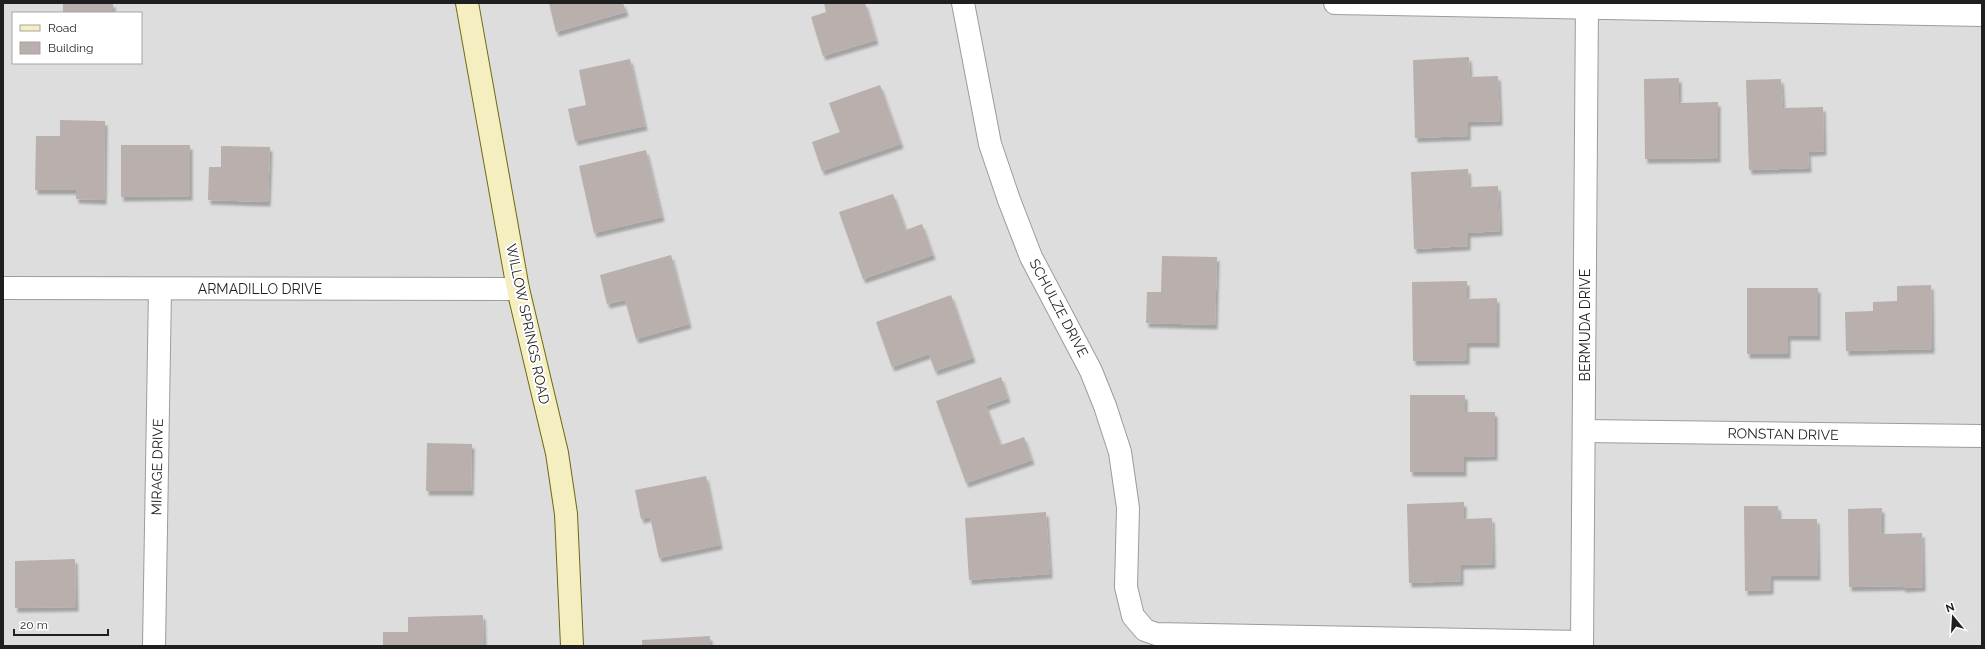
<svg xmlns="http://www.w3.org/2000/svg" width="1985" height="649" font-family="Raleway,sans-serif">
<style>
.residential{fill:#ddd;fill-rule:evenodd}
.building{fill:#b9afac;filter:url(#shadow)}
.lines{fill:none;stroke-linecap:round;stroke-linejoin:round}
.street-casing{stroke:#9c9c9c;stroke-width:24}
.secondary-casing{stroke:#6e690f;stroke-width:24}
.street{stroke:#fff;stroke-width:22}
.secondary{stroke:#f4eec0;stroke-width:22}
.labels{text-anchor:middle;stroke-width:4;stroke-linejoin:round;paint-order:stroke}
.street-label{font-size:14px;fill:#1f1f1f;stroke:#fff}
</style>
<defs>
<filter id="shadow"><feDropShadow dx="2.5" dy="4.5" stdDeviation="1" flood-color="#0004"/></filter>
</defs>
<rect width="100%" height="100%" fill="#efebe7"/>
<path class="residential" d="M3,3h1979v643h-1979zM13,13h128v50h-128z"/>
<g class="building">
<rect x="63" y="3" width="50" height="10"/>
<path d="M549,3h74l3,9 -70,20z"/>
<path d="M824,3h41l11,37 -53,16 -12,-39 15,-5z"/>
<path d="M1469,57l1,20 28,-1 2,45 -32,1v14l-53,2 -2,-78z"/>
<path d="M630,59l15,67 -70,15 -7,-32 18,-4 -7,-35z"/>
<path d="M1679,78v25l39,-1v56l-73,1 -1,-80z"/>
<path d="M1781,79l2,29 40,-1 1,44 -16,1 1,16 -60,2 -3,-90z"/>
<path d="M880,85l21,59 -79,27 -10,-29 28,-10 -11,-29z"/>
<path d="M60,120l45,1 -1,79 -28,-1v-9h-41l1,-54h24z"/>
<path d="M121,145h69v51l-69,1z"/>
<path d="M221,146l49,1 -2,55 -60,-2 1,-33h12z"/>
<path d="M646,150l16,67 -68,16 -15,-67z"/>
<path d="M1468,169l1,18 29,-1 2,45 -32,2v13l-54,3 -3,-77z"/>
<path d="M893,194l13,36 16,-6 11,31 -70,24 -24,-67z"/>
<path d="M671,255l18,69 -53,15 -11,-39 -18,4 -7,-29z"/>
<path d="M1162,256l55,1 -2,68 -69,-2 1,-31h14z"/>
<path d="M1467,281v18l30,-1v45h-30v17l-54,1 -1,-79z"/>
<path d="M1931,285l1,64 -86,2 -1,-39 28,-1v-9l24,-1v-15z"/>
<path d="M1747,288h71v48h-30v18h-41z"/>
<path d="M951,295l22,63 -38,13 -6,-17 -37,13 -16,-45z"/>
<path d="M1001,377l7,21 -22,8 15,39 23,-8 8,23 -66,23 -30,-82z"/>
<path d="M1410,395h55v17h30v44l-31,1v15h-54z"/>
<path d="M427,443l45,1 -1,47h-45z"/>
<path d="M706,476l14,69 -61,13 -9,-41 -9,2 -6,-29z"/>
<path d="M1464,502v17l28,-1 1,46 -32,1v16l-52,2 -2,-79z"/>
<path d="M1744,506h34l1,13h38l1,57h-47v14l-26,1z"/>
<path d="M1882,508v26l40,-1 1,54 -20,1v-2l-54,1 -1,-78z"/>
<path d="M1046,512l4,62 -81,6 -4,-62z"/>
<path d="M75,559l1,48 -61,1v-47z"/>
<path d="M483,615l1,31h-101v-14h25v-15z"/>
<path d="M710,636v10h-68v-6z"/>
</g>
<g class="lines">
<g class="street-casing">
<g id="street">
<path d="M963,3l27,141 19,56 22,57 60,114 14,35 15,46 8,56 -2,79 7,29 12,14 11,4 426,8"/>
<path d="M1335,3l647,12"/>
<path d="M3,288l515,1"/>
<path d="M1584,431l398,5"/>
<path d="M154,646l6,-357"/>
<path d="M1582,646l5,-643"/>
</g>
</g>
<g class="secondary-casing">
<path id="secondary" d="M467,3l51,286 39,164 9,61 6,132"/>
</g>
<use href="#street" class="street"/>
<use href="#secondary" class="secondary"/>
</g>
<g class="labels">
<g class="street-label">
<text x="260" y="294">ARMADILLO DRIVE</text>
<text transform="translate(1059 308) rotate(62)" y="5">SCHULZE DRIVE</text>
<text transform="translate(528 324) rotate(78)" y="5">WILLOW SPRINGS ROAD</text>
<text transform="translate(1585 325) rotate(-90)" y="5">BERMUDA DRIVE</text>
<text transform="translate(1783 434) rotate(1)" y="5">RONSTAN DRIVE</text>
<text transform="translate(157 467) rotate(-89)" y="5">MIRAGE DRIVE</text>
</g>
</g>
<rect width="1985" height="649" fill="none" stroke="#1f1f1f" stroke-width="8"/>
<rect x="12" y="12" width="130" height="52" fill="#ffffff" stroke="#a5a5a5"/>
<rect x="20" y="25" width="20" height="6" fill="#f4eec0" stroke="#a5a5a5"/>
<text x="48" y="32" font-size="12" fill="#1f1f1f">Road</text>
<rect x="20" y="42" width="20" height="12" fill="#b9afac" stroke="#a5a5a5"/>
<text x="48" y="52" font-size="12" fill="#1f1f1f">Building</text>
<g transform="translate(1953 617) rotate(342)" stroke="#ffffff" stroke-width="3" paint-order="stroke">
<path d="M0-3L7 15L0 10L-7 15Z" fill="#1f1f1f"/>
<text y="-6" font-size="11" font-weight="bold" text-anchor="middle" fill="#1f1f1f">N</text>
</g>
<path d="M14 629v6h94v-6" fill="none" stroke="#1f1f1f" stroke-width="2"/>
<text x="20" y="629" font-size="12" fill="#1f1f1f" stroke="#ffffff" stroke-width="3" paint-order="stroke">20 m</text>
</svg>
